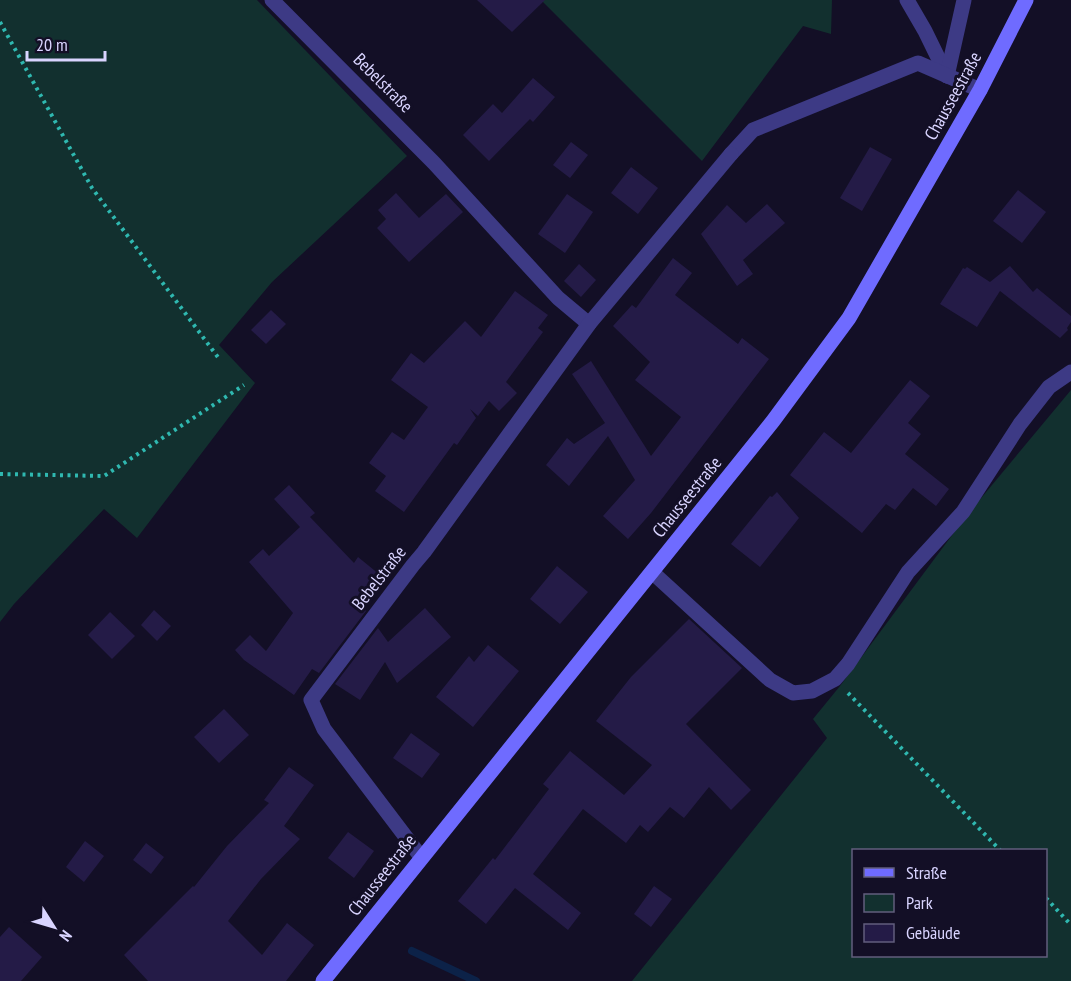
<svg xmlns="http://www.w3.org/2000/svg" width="1071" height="981" font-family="'PT Sans Narrow',sans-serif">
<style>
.green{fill:#12302f;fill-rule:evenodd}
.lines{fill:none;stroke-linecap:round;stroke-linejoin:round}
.stream{stroke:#0c2248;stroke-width:8}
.building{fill:#241b47}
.path{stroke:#2fb8b0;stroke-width:4;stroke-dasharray:3 4.5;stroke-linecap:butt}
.service{stroke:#3d3a85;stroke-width:15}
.minor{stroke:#3d3a85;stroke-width:15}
.secondary{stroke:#6f6bff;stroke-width:15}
.labels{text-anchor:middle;stroke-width:6;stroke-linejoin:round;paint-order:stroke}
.street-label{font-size:18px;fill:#d9d4ff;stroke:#130f26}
</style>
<rect width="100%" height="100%" fill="#130f26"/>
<g class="green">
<path d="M0,0h257l150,156 -135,126 -53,63 36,38 -118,155 -33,-29 -90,95 -14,18z"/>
<path d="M541,0h291l-1,34 -28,-8 -101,135z"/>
<path d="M1071,390v591h-439l195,-243 -14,-19 27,-33 127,-171zM854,850h192v106h-192z"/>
</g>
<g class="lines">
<path class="stream" d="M412,951l64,30"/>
</g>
<g class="building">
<path d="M477,0h68l-33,32z"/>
<path d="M533,78l22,19 -22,25 -3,-3 -41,42 -26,-26 30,-31 9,9z"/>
<path d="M571,142l17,13 -18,23 -17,-13z"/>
<path d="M870,147l22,12 -30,52 -22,-13z"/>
<path d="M631,167l27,21 -20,26 -27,-21z"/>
<path d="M1018,190l28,22 -24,31 -29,-22z"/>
<path d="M396,193l23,25 27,-24 17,18 -54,50 -32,-34 9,-9 -8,-9z"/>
<path d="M567,194l26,18 -28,41 -27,-19z"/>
<path d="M767,204l18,19 -42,37 10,14 -16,12 -36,-52 26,-29 19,18z"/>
<path d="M673,258l19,15 -17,22 63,49 4,-6 27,21 -118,154 -23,26 -25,-23 32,-36 -27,-44 -39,50 -23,-21 21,-27 7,6 31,-21 -33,-49 19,-13 60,95 30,-39 -46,-37 15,-18 -37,-36 19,-21 4,3z"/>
<path d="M579,264l17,16 -15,17 -17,-16z"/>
<path d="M1010,266l23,26 4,-4 34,28v6l-4,6 1,2 -8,8 -60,-47 -23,36 -37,-23 23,-36 2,1 2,-2 23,15z"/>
<path d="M515,291l33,24 -10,13 5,4 -37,50 11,11 -18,18 -10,-10 -11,15 -8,-7 6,9 -19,27 -3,-2 -50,69 -29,-21 11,-15 -17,-13 23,-31 12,8 24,-33 -37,-27 20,-27 13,10 41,-42 16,16z"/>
<path d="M271,310l15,14 -20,20 -15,-14z"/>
<path d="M910,380l20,16 -22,27 13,11 -16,20 44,35 -13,17 -23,-18 -18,22 -9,-6 -24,29 -72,-58 34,-43 27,21z"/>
<path d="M289,485l26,28 -5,4 44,46 4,-6 27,22 -22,28 3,4 -47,62 -7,-4 -18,26 -50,-35 -9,-10 15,-15 16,16 27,-38 -44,-51 14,-13 6,7 31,-29 -26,-28z"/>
<path d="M777,492l22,26 -39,49 -29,-23 39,-48 2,1z"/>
<path d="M557,566l31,26 -28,32 -30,-25z"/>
<path d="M425,608l26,29 -54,46 -12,-21 -25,38 -25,-16 43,-56 10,14z"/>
<path d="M154,610l17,16 -14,15 -16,-16z"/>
<path d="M110,612l25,24 -23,23 -24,-24z"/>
<path d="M689,619l53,49 -56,56 65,66 -20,20 -22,-23 -25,31 -14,-11 -22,25 -8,-7 -14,18 -43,-34 -50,65 48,39 -13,17 -53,-42 -29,36 -28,-23 35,-43 2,2 54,-71 -6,-5 27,-33 54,44 28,-30 -56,-44 35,-44z"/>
<path d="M488,645l31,26 -46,56 -37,-30 33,-41 5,6z"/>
<path d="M224,709l25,26 -30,28 -25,-26z"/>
<path d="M411,733l29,21 -18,24 -29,-20z"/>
<path d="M289,767l25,18 -30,41 16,13 -39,40 -33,42 34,34 25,-32 27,22 -28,36h-138l-24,-26 69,-69 1,1 33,-41 42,-43 -5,-3z"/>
<path d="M348,832l26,19 -20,27 -26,-20z"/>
<path d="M85,841l19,15 -20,26 -18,-15z"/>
<path d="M146,843l18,14 -13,17 -18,-14z"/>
<path d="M654,886l18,13 -21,28 -17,-13z"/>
<path d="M9,927l33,30 -21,24h-21v-44z"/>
</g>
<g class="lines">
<g class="path">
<path d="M0,22l92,166 128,172"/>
<path d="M0,474l104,2 140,-91"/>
<path d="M848,693l152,157"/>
<path d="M1046,898l25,27"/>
</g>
<g class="service">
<path d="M907,0l18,31 22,45"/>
<path d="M947,76l17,-76"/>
<path d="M731,154l22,-24 165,-67 62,27"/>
<path d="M652,572l118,108 23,13 19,-2 23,-12 13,-15 60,-92 55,-60 57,-88 29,-37 22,-15"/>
</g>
<g class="minor">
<path d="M272,0l162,163 124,135 31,26"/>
<path d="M421,857l-97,-128 -13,-29 102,-135 11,-13 165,-228 142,-170"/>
</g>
<path class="secondary" d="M323,981l450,-560 76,-103 131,-228 46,-90"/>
</g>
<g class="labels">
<g class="street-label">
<text transform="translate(383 83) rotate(45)" y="6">Bebelstraße</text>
<text transform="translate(953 96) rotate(-61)" y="6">Chausseestraße</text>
<text transform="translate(687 497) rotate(-51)" y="6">Chausseestraße</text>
<text transform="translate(379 578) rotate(-52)" y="6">Bebelstraße</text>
<text transform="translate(382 875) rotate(-52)" y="6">Chausseestraße</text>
</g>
</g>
<rect x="852" y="849" width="195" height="108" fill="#130f26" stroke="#625e7d" stroke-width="1.5"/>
<rect x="864" y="868" width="30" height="9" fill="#6f6bff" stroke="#625e7d" stroke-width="1.5"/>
<text x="906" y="879" font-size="18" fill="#d9d4ff">Straße</text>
<rect x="864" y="894" width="30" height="18" fill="#12302f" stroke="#625e7d" stroke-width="1.5"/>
<text x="906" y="909" font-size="18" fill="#d9d4ff">Park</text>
<rect x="864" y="924" width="30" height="18" fill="#241b47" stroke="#625e7d" stroke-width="1.5"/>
<text x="906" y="939" font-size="18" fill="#d9d4ff">Gebäude</text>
<g transform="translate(54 927) rotate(127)" stroke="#130f26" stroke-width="4.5" paint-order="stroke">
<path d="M0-4.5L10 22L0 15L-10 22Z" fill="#d9d4ff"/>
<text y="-9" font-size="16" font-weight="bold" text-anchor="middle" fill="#d9d4ff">N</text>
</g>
<path d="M27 51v9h78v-9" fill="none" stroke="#d9d4ff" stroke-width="3"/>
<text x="36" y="51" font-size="18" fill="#d9d4ff" stroke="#130f26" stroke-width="4.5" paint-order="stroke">20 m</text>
</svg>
